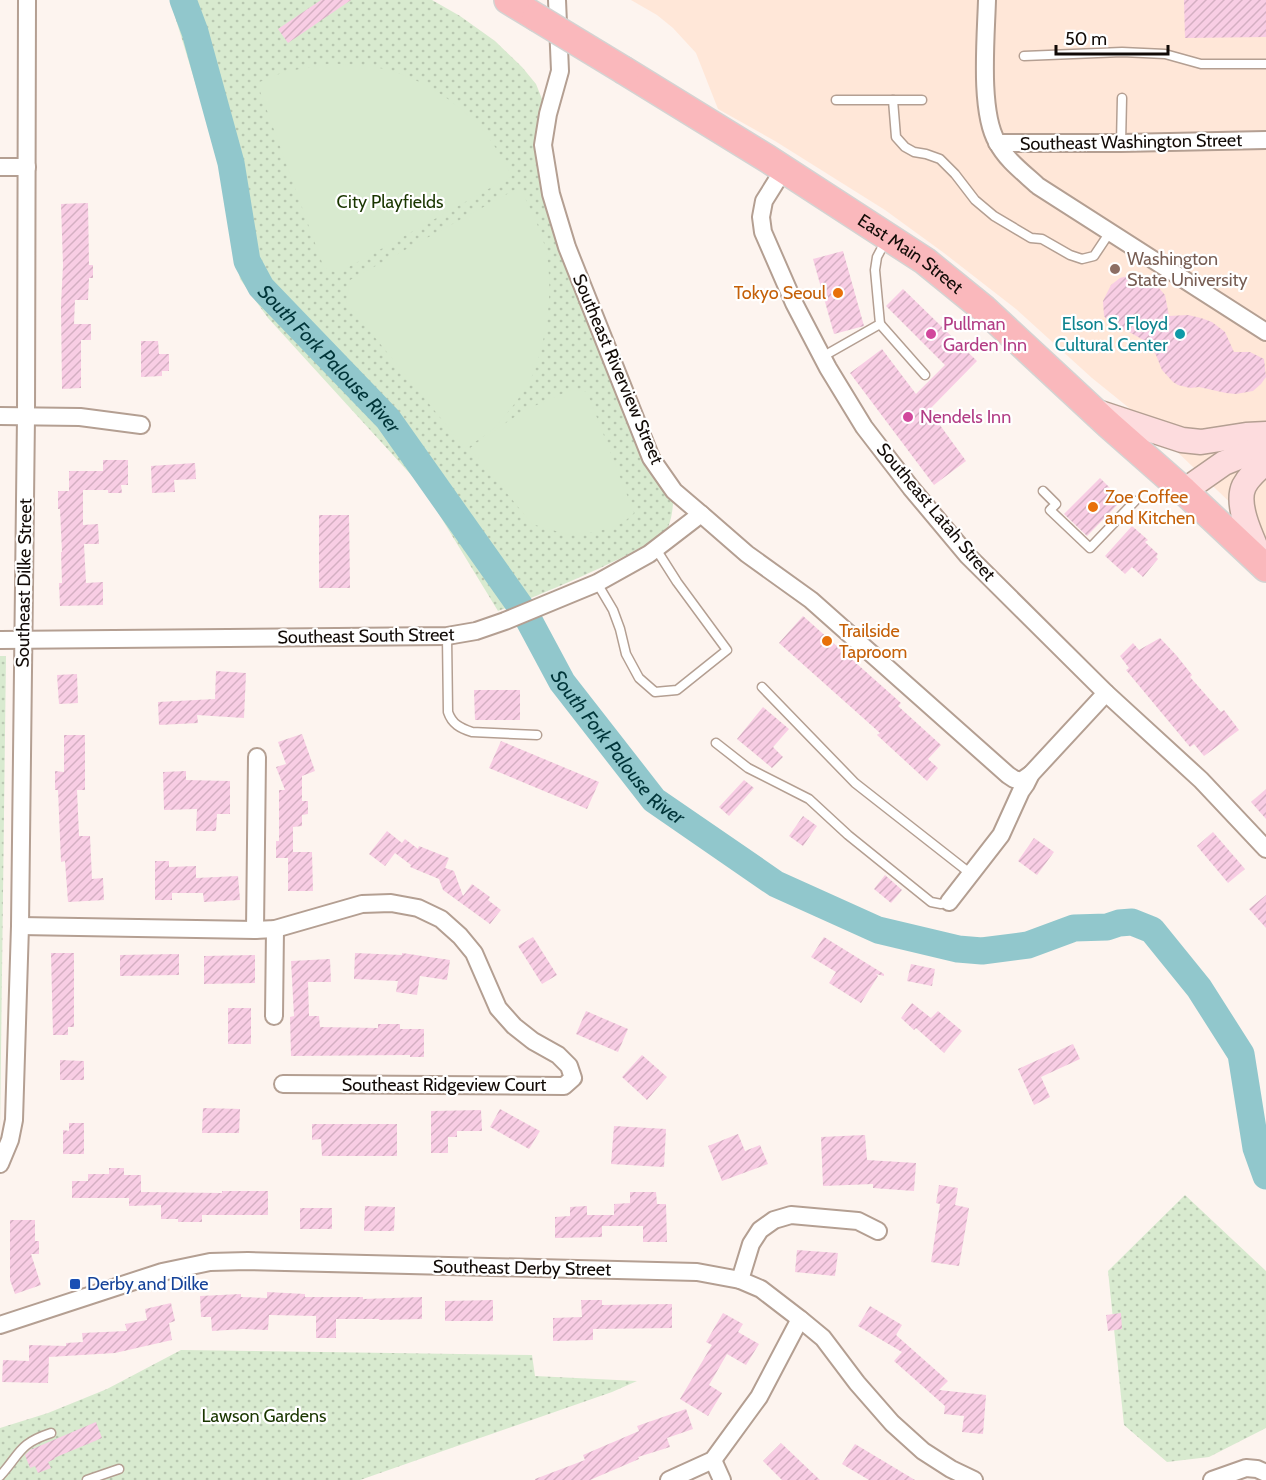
<svg xmlns="http://www.w3.org/2000/svg" width="1266" height="1480" font-family="Cabin,sans-serif">
<style>
.built{fill:#ffe7d8}
.green{fill:url(#green-dots)}
.pitch{fill:#d8eacf}
.lines{fill:none;stroke-linecap:round;stroke-linejoin:round}
.river{stroke:#91c7cc;stroke-width:27}
.building{fill:url(#building-hatch)}
.lane-casing{stroke:#b49f92;stroke-width:11}
.street-casing{stroke:#b49f92;stroke-width:20}
.secondary-casing{stroke:#b49f92;stroke-width:27}
.primary-casing{stroke:#d4d3d2;stroke-width:30}
.lane{stroke:#fff;stroke-width:8}
.street{stroke:#fff;stroke-width:16}
.secondary{stroke:#fddcde;stroke-width:24}
.primary{stroke:#fab8bc;stroke-width:27}
.primary-bridge-casing{stroke:#d4d3d2;stroke-width:30;stroke-linecap:butt}
.primary-bridge{stroke:#fab8bc;stroke-width:27}
.education-dot{fill:#8d6e63;stroke:#fff;stroke-width:2}
.food-dot{fill:#e8710a;stroke:#fff;stroke-width:2}
.hotel-dot{fill:#d1479c;stroke:#fff;stroke-width:2}
.culture-dot{fill:#0f9aa8;stroke:#fff;stroke-width:2}
.transit-dot{fill:#1a4fb4;stroke:#fff;stroke-width:2}
.labels{text-anchor:middle;stroke-width:4.5;stroke-linejoin:round;paint-order:stroke}
.street-label{font-size:18px;fill:#120b07;stroke:#fff}
.park-label{font-size:18px;fill:#1a3600;stroke:#fff}
.education-label{font-size:18px;fill:#785e54;stroke:#fff;text-anchor:start}
.food-label{font-size:18px;fill:#c56008;stroke:#fff;text-anchor:start}
.hotel-label{font-size:18px;fill:#b23c85;stroke:#fff;text-anchor:start}
.culture-label{font-size:18px;fill:#0d838f;stroke:#fff;text-anchor:end}
.transit-label{font-size:18px;fill:#164399;stroke:#fff;text-anchor:start}
.water-label{font-size:20px;font-style:italic;fill:#003539;stroke:#fff}
</style>
<defs>
<pattern id="green-dots" width="8" height="8" patternUnits="userSpaceOnUse" patternTransform="scale(1.5)"><rect width="8" height="8" fill="#d8eacf"/><path d="M2 2h.1M6 6h.1" fill="none" stroke="#b8c7b0" stroke-width="1.8" stroke-linecap="round"/></pattern>
<pattern id="building-hatch" width="6" height="6" patternUnits="userSpaceOnUse" patternTransform="scale(1.5)"><rect width="6" height="6" fill="#f8cde4"/><path d="M-1 1l2-2M0 6l6-6M5 7l2-2" fill="none" stroke="#d4afc2"/></pattern>
</defs>
<rect width="100%" height="100%" fill="#fdf4ef"/>
<path class="built" d="M631,0h635v537l-122,-117 -52,-42 -76,-69 -72,-56 -59,-43 -110,-69 -57,-32 -22,-56 -23,-25 -16,-13z"/>
<g class="green">
<path d="M170,0h262l28,16 35,25 27,26 14,17 12,30 -5,31 24,102 107,244c-1,11 -1,25 -6,36 -11,21 -141,73 -170,84l-75,-123 -155,-170 -28,-39 -17,-101 -10,-37z"/>
<path d="M0,656h6l-6,476z"/>
<path d="M1185,1195l81,76v157l-57,29 -42,5 -43,-37 -16,-154z"/>
<path d="M181,1350l351,5 3,21 102,5 -25,11 -252,88h-360v-52l48,-15 59,-24z"/>
</g>
<g class="pitch">
<path d="M327,64c11,0 21,0 32,1 45,3 90,29 120,61 14,15 23,32 33,50l-174,97 -14,-5 -67,-185 27,-11z"/>
<path d="M520,187c10,22 23,45 27,69 6,40 0,81 -14,118 -7,17 -28,43 -41,56 -8,7 -18,12 -27,18l-119,-146 4,-22z"/>
<path d="M573,389l14,3 47,121 -10,9 -13,6 -17,4 -25,3 -37,-11 -62,-76 53,-37z"/>
</g>
<g class="lines">
<path class="river" id="s1" d="M183,0l12,32 36,131 16,98 14,26 127,132 137,194 37,69 92,118 122,84 102,46 80,19 24,2 46,-6 46,-17 33,-1 12,-4 13,-1 20,8 47,58 42,66 15,94 10,28"/>
</g>
<g class="building">
<path d="M321,0h30l-63,43 -10,-14z"/>
<path d="M1184,0h82v37l-81,1z"/>
<path d="M88,203l1,62h4v13h-4l-1,22h-13l-1,24h17v16h-10v48l-19,1 -1,-84 2,-40 -2,-61z"/>
<path d="M843,251l21,75 -30,8 -21,-75z"/>
<path d="M1132,275l17,6 9,6 7,8 4,21 19,-1 13,3 11,4 13,10 9,20h16l14,7 2,18 -5,7 -8,7 -17,3 -10,-1 -27,-6 -9,1 -12,-3 -5,-3 -11,-12 -6,-15 -9,-13 -16,-9 -22,-10 -5,-7 -1,-15 8,-16 9,-7z"/>
<path d="M903,289l74,72 -48,49 37,51 -32,24 -84,-112 32,-24 34,45 29,-29 -59,-59z"/>
<path d="M141,341h17l1,13h10v17h-7v5l-21,1z"/>
<path d="M103,460h25v25h-7l1,8h-14v-3h-25v35l15,-1 1,20h-15l2,39 17,-1v23l-43,1 -1,-23h3l-1,-31h1l-2,-43h-2v-18h11v-20h34z"/>
<path d="M195,463l1,16 -22,1 1,12 -23,1 -1,-27z"/>
<path d="M1100,478l22,22 -35,36 -23,-22z"/>
<path d="M319,515h30l1,73h-31z"/>
<path d="M1132,526l16,14 -3,2 13,12 -2,3 2,2 -15,18 -11,-10 -7,7 -20,-18z"/>
<path d="M803,616l98,87 -3,3 43,39 -13,14 10,9 -11,13 -50,-46 3,-2 -101,-90z"/>
<path d="M1160,638l17,18 15,19 -2,2 31,35 3,-2 15,20 -35,26 -10,-12 -4,3 -64,-77 3,-2 -9,-12 13,-13 6,7z"/>
<path d="M216,671l30,2 -2,45 -47,-3 1,8 -39,2 -1,-23 57,-3z"/>
<path d="M77,674l1,29 -19,1 -2,-29z"/>
<path d="M474,690h46v30h-45z"/>
<path d="M763,707l26,22 -16,18 10,10 -11,11 -35,-29z"/>
<path d="M302,734l13,37 -13,5v25h6v13l-6,1v11l-9,1v25h19l1,39h-25v-33h-12v-17h3v-51h6l-9,-23 10,-3 -8,-22z"/>
<path d="M64,735h21v55h-8l2,46h11l2,43 11,-1 1,22 -36,2 -3,-41 -4,1 -3,-72h-3v-19l9,1z"/>
<path d="M501,741l98,41 -12,27 -98,-41z"/>
<path d="M186,771v9l44,1v33h-13l-1,17h-20l1,-22 -33,1 -1,-38z"/>
<path d="M744,780l10,8 -25,28 -10,-9z"/>
<path d="M1266,789v30l-15,-17z"/>
<path d="M803,816l14,10 -14,20 -14,-10z"/>
<path d="M387,831l15,12 3,-4 13,10 1,-3 30,12 -4,10 9,3 9,25 9,-12 18,13 -2,3 13,10 -11,14 -47,-34 -4,-11 -29,-12 1,-2 -16,-12 -10,13 -16,-12z"/>
<path d="M1213,832l32,37 -17,14 -31,-37z"/>
<path d="M1034,838l20,14 -17,23 -19,-14z"/>
<path d="M155,861h14v6l27,-1v12l42,-2 2,24 -36,2 -1,-9h-31v7h-17z"/>
<path d="M885,875l17,15 -11,13 -17,-14z"/>
<path d="M1266,895v33l-17,-19z"/>
<path d="M533,937l24,38 -15,9 -24,-38z"/>
<path d="M824,937l60,37v2l-8,-2 2,2 -17,27 -32,-20 7,-11 -25,-15z"/>
<path d="M51,953h23v74h-6v8h-15z"/>
<path d="M355,953l47,2v-2l48,7 -3,20 -27,-4 -3,19 -21,-3 2,-11 -44,-2z"/>
<path d="M179,954v21l-59,1v-21z"/>
<path d="M255,955v28l-51,1v-28z"/>
<path d="M330,959l1,23h-23l1,34h10l1,11 58,1v-4h22v5h24v28h-14v-2l-119,1 -1,-39 4,-1 -3,-55z"/>
<path d="M911,964l24,5 -3,17 -25,-5z"/>
<path d="M912,1003l19,15 7,-7 24,20 -18,22 -28,-25 -2,2 -13,-12z"/>
<rect x="228" y="1008" width="23" height="36"/>
<path d="M586,1011l42,18 -10,23 -42,-18z"/>
<path d="M1073,1044l7,15 -39,18 9,20 -16,8 -16,-36z"/>
<path d="M642,1055l25,22 -20,23 -25,-23z"/>
<path d="M60,1060l24,1v19h-24z"/>
<path d="M203,1108l37,1 -1,24h-37z"/>
<path d="M500,1109l40,22 -11,18 -39,-22z"/>
<path d="M481,1110l1,21h-25v6h-9v16h-17v-42z"/>
<path d="M69,1123h15v31h-21v-24l6,1z"/>
<path d="M312,1124h85v32h-75l-1,-17 -9,1z"/>
<path d="M614,1126l52,3 -2,38 -53,-3z"/>
<path d="M738,1134l7,17 15,-6 8,19 -46,17 -14,-35z"/>
<path d="M865,1135l2,25 49,3 -2,28 -41,-3v-4l-50,2 -2,-49z"/>
<path d="M109,1168h15v7h17v17l81,1v-2h46v24h-66v7h-24v-3h-17v-14l-32,1v-8h-57v-17h16v-7h21z"/>
<path d="M939,1185l19,3 -3,17 14,3 -10,58 -28,-4 9,-58 -4,-1z"/>
<path d="M630,1192h26l1,12h9l1,38h-24v-16h-41v11l-47,1v-21l15,-1v-9l17,-1v9h27v-11l16,-1z"/>
<path d="M365,1206l30,1 -1,24h-30z"/>
<rect x="300" y="1208" width="32" height="21"/>
<path d="M10,1220h25v21h4v13h-8l10,31 -26,9 -5,-14z"/>
<path d="M797,1250l41,3 -3,23 -40,-4z"/>
<path d="M267,1292l38,2v3h58v2l59,-2v22l-43,1v-1h-43v19h-20v-22l-47,-1 -1,15 -25,-1 -31,2 -1,-14h-10l-1,-21 41,-2v3l26,1z"/>
<path d="M493,1300v21h-48v-20z"/>
<path d="M581,1300h21v5l70,-1v24l-79,1v11l-40,1v-23l29,-1z"/>
<path d="M171,1303l4,18 -6,2 3,17 -57,13 -66,4 -1,26 -46,-1 1,-22 26,1v-16l37,1v-3l17,-1 -1,-9 45,-2 -2,-7 22,-4 -2,-11z"/>
<path d="M870,1306l32,19 -6,10 52,46 -9,9 47,5 -3,39 -21,-2 2,-16 -20,-2 1,-8 -51,-45 8,-9 -44,-26z"/>
<path d="M723,1313l20,11 -5,8 21,12 -13,21 -19,-11 -18,31 13,8 -14,23 -28,-17 32,-54 -6,-3z"/>
<path d="M1121,1313l1,16 -14,2 -2,-16z"/>
<path d="M686,1409l7,20 -26,9 3,9 -32,10 1,2 -49,21h-55v-1l50,-19 -2,-5 56,-24 -2,-5z"/>
<path d="M96,1422l6,16 -48,20 1,1 -7,3 3,6 -13,5 -3,-7 -5,2 -5,-13 5,-5z"/>
<path d="M781,1443l39,37h-38l-19,-19z"/>
<path d="M855,1444l60,36h-46l-27,-16z"/>
</g>
<g class="lines">
<g class="lane-casing">
<g id="lane">
<path d="M1024,56l98,-4 43,2 36,10h65"/>
<path d="M836,100h86"/>
<path d="M893,100l3,37 9,10 9,5 12,2 14,5 15,15 20,26 19,16 37,22 11,1 28,16 12,4 12,-3 16,-24"/>
<path d="M1121,143l1,-45"/>
<path d="M880,324l45,51"/>
<path d="M822,357l58,-33 -5,-54 2,-13 9,-17"/>
<path d="M1043,491l13,13 -6,6 40,38 45,-47"/>
<path d="M597,583l16,27 7,19 6,25 13,24 16,14 22,-2 50,-40 -50,-68 -21,-33"/>
<path d="M447,636l1,76c4,12 12,16 24,20l65,3"/>
<path d="M762,687l93,96 116,91"/>
<path d="M716,743l32,25 61,31 39,36 83,67 10,2 8,-2"/>
<path d="M0,1476c21,-23 18,-32 51,-43"/>
<path d="M87,1480l32,-11"/>
</g>
</g>
<g class="street-casing">
<g id="street">
<path d="M557,0l3,71 -12,43 -5,31 8,49 16,53 84,211 23,33 27,23 46,40 64,46 197,175 6,4 7,2 10,-7"/>
<path d="M987,0c-1,37 -8,111 10,142 9,18 27,31 41,44l228,146"/>
<path d="M997,143h124l145,-3"/>
<path d="M0,167h27"/>
<path d="M784,169l-20,32 -3,16 2,15 31,71 34,65 36,59 47,61 57,68 138,137 95,87 65,69"/>
<path d="M0,416l80,1 61,8"/>
<path d="M0,640l447,-4 29,-5 29,-10 92,-38 52,-29 52,-40"/>
<path d="M949,902l52,-67 20,-44 5,-7 5,-10 75,-81"/>
<path d="M20,926l235,4 20,-1 87,-25 29,-1 27,5 23,11 19,17 14,17 24,55 16,18 19,15 25,14 11,11 4,12 -9,8 -281,-2"/>
<path d="M255,930l2,-173"/>
<path d="M274,1016l1,-87"/>
<path d="M0,1164l10,-24 4,-20 6,-194 6,-510 1,-416"/>
<path d="M740,1280l11,-36 9,-14 14,-10 17,-5 67,6 20,10"/>
<path d="M0,1325l162,-53 48,-10 38,-1 449,11 43,8 21,9 39,30 23,19 34,45 35,40 31,28 28,18 23,11"/>
<path d="M713,1460l9,20"/>
<path d="M669,1480l44,-20 46,-63 41,-78"/>
<path d="M1212,1480l34,-12 11,1 9,4"/>
</g>
</g>
<g class="secondary-casing">
<g id="secondary">
<path d="M1094,411l88,29 19,2 45,-7 20,-1"/>
<path d="M1184,491l40,-28 42,-17"/>
<path d="M1264,566c-8,-20 -30,-59 -20,-80 5,-10 14,-17 22,-24"/>
</g>
</g>
<g class="primary-casing">
<g id="primary">
<path d="M508,0l28,17"/>
<path id="s2" d="M625,71l143,88 157,102 59,48 125,116 75,66 82,77"/>
</g>
</g>
<use href="#lane" class="lane"/>
<use href="#street" class="street"/>
<use href="#secondary" class="secondary"/>
<use href="#primary" class="primary"/>
<g class="primary-bridge-casing">
<path id="primary-bridge" d="M536,17l89,54"/>
</g>
<use href="#primary-bridge" class="primary-bridge"/>
</g>
<circle class="education-dot" cx="1115" cy="269" r="6"/>
<g class="food-dot">
<circle cx="838" cy="293" r="6"/>
<circle cx="1093" cy="507" r="6"/>
<circle cx="827" cy="641" r="6"/>
</g>
<g class="hotel-dot">
<circle cx="931" cy="334" r="6"/>
<circle cx="908" cy="417" r="6"/>
</g>
<circle class="culture-dot" cx="1180" cy="334" r="6"/>
<rect class="transit-dot" x="69" y="1278" width="12" height="12" rx="3"/>
<g class="labels">
<g class="street-label">
<text transform="translate(1131 142) rotate(-1)" y="6">Southeast Washington Street</text>
<text dy="6" stroke="none"><textPath href="#s2" startOffset="339">East Main Street</textPath></text>
<text transform="translate(618 369) rotate(67)" y="6">Southeast Riverview Street</text>
<text transform="translate(936 512) rotate(50)" y="6">Southeast Latah Street</text>
<text transform="translate(24 583) rotate(-89)" y="6">Southeast Dilke Street</text>
<text transform="translate(366 636) rotate(-1)" y="6">Southeast South Street</text>
<text x="444" y="1091">Southeast Ridgeview Court</text>
<text transform="translate(522 1268) rotate(1)" y="6">Southeast Derby Street</text>
</g>
<g class="park-label">
<text x="390" y="208">City Playfields</text>
<text x="264" y="1422">Lawson Gardens</text>
</g>
<g class="education-label">
<text x="1127" y="265">Washington<tspan x="1127" dy="21">State University</tspan></text>
</g>
<g class="food-label">
<text x="826" y="299" text-anchor="end">Tokyo Seoul</text>
<text x="1105" y="503">Zoe Coffee<tspan x="1105" dy="21">and Kitchen</tspan></text>
<text x="839" y="637">Trailside<tspan x="839" dy="21">Taproom</tspan></text>
</g>
<g class="hotel-label">
<text x="943" y="330">Pullman<tspan x="943" dy="21">Garden Inn</tspan></text>
<text x="920" y="423">Nendels Inn</text>
</g>
<g class="culture-label">
<text x="1168" y="330">Elson S. Floyd<tspan x="1168" dy="21">Cultural Center</tspan></text>
</g>
<g class="transit-label">
<text x="87" y="1290">Derby and Dilke</text>
</g>
<g class="water-label">
<text dy="7" stroke="none"><textPath href="#s1" startOffset="398">South Fork Palouse River</textPath></text>
<text dy="7" stroke="none"><textPath href="#s1" startOffset="884">South Fork Palouse River</textPath></text>
</g>
</g>
<path d="M1056 45v9h112v-9" fill="none" stroke="#120b07" stroke-width="3"/>
<text x="1065" y="45" font-size="18" fill="#120b07" stroke="#ffffff" stroke-width="4.5" paint-order="stroke">50 m</text>
</svg>
